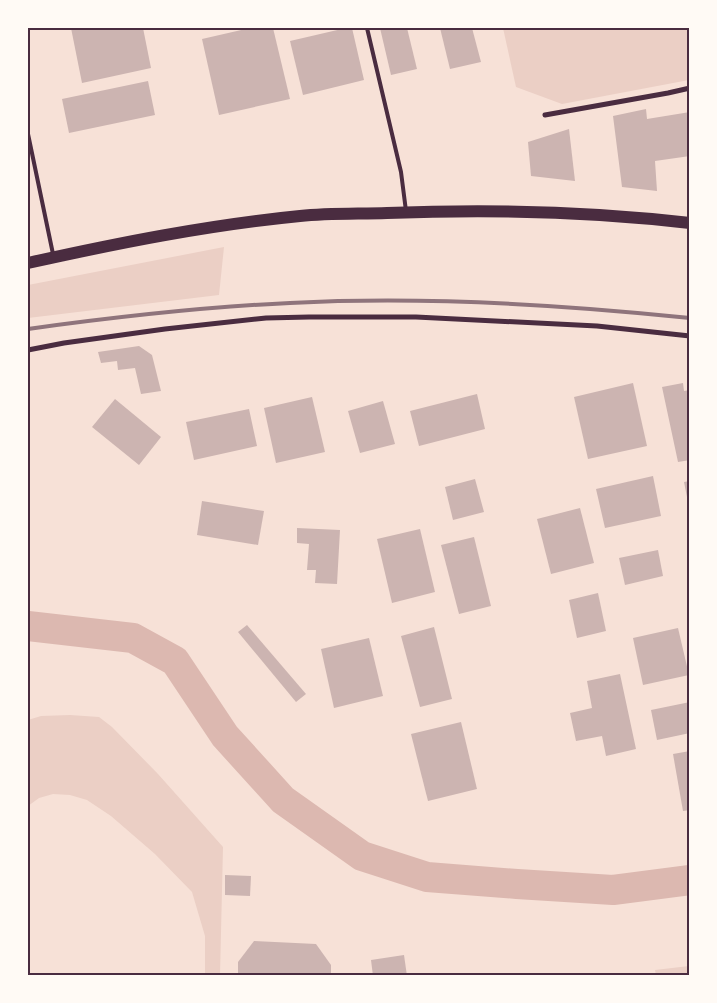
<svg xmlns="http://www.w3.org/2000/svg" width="717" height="1003" font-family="'Titillium Web',sans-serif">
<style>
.green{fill:#ebcfc5}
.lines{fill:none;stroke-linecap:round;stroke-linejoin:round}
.river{stroke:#dcb8b0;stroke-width:30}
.building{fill:#ccb4b1}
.service{stroke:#4a2c40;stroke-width:4}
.minor{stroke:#4a2c40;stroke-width:5}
.primary{stroke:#4a2c40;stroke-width:12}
.rail{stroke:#8f747c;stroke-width:4}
.neatline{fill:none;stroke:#4a2c40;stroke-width:2}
</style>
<rect width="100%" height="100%" fill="#f7e1d7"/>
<g class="green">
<path d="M503,28h186v52l-127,24 -46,-17z"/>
<path d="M224,247l-5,48 -191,23v-33z"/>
<path d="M70,715l29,2 13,10 46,47 65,73 -3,128h-15v-39l-13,-44 -37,-38 -44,-38 -24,-16 -17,-5 -17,-1 -14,4 -11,8v-86l13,-4z"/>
<path d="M689,966v9h-33l-1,-5z"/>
</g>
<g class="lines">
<path class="river" d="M28,626l105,12 42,23 50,75 58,64 79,56 65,21 90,7 96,6 77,-10"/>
</g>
<g class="building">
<path d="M71,28h72l8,40 -69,15z"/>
<path d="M250,28h23l17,71 -71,16 -17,-76z"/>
<path d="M346,28h6l12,52 -61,15 -13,-54z"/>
<path d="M380,28h27l10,41 -26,6z"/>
<path d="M440,28h32l9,34 -31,7z"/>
<path d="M148,81l7,34 -86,18 -7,-34z"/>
<path d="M646,109l1,10 43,-7v44l-35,5 2,30 -35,-4 -9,-71z"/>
<path d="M569,129l6,52 -44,-5 -3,-34z"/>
<path d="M139,346l13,9 9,36 -20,3 -6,-26 -17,2 -1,-9 -16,2 -3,-11z"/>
<path d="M633,383l14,63 -59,13 -14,-62z"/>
<path d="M683,383l1,8 6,-1v70l-12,2 -16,-75z"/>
<path d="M477,394l8,35 -66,17 -9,-35z"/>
<path d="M312,397l13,55 -49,11 -12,-55z"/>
<path d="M115,399l46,38 -22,28 -47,-38z"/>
<path d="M383,401l12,43 -35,9 -12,-42z"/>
<path d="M249,409l8,37 -63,14 -8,-38z"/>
<path d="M653,476l8,40 -56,12 -9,-39z"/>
<path d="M475,479l9,33 -31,8 -8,-33z"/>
<path d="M690,481v26h-1l-5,-25z"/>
<path d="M202,501l62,10 -6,34 -61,-10z"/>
<path d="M580,508l14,55 -43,11 -14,-55z"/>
<path d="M297,528l43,2 -3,54 -22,-1 1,-13h-9l2,-26 -12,-1z"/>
<path d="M420,529l15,63 -43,11 -15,-64z"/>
<path d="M474,537l17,69 -32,8 -18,-69z"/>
<path d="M658,550l5,26 -38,9 -6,-27z"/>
<path d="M598,593l8,38 -29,7 -8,-38z"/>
<path d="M247,625l59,69 -10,8 -58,-70z"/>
<path d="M434,627l18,72 -32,8 -19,-71z"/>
<path d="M678,628l11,47 -46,10 -10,-47z"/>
<path d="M369,638l14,58 -49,12 -13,-59z"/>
<path d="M620,674l16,75 -30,7 -4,-20 -26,5 -6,-28 22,-5 -5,-27z"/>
<path d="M690,702v31l-33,7 -6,-30z"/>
<path d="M461,722l16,67 -49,12 -17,-67z"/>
<path d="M690,751v59l-7,1 -10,-57z"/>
<path d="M225,875l26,1 -1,20 -25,-1z"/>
<path d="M254,941l62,3 15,21v11h-93v-14z"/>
<path d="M404,955l3,21h-34l-2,-16z"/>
</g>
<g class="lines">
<g class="service">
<path d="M367,28l34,144 5,39"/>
<path d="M28,134l25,120"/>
</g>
<g class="minor">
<path d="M545,115l123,-22 22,-5"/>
<path d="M28,350l36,-7 101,-14 101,-11 43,-1h107l181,9 93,10"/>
</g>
<path class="primary" d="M28,263c90,-20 180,-38 272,-47 29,-3 58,-2 87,-3 101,-4 202,-2 303,10"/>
<path class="rail" d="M28,329c87,-12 174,-22 262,-26 134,-7 267,1 400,15"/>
</g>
<rect width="717" height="1003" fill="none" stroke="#fffaf5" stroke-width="58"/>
<rect x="29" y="29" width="659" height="945" class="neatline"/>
</svg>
